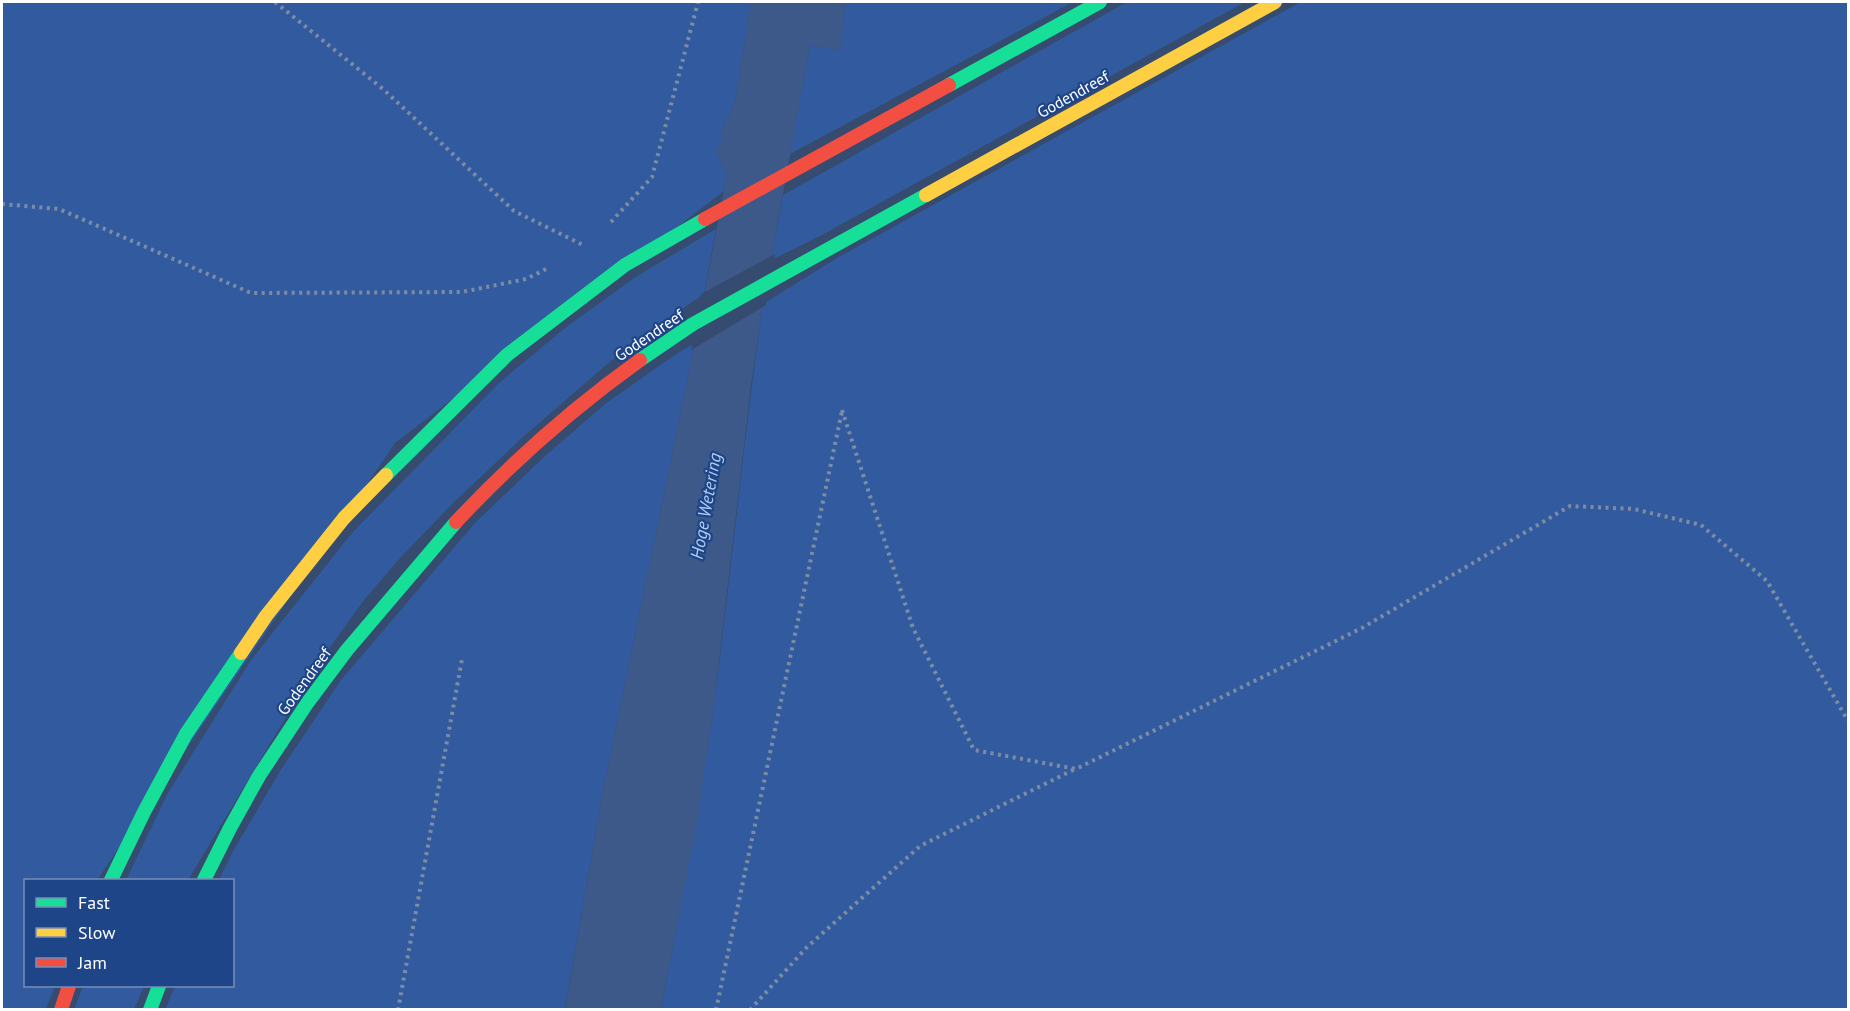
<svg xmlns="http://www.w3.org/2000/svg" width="1850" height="1011" font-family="'PT Sans',sans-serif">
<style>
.green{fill:#325b9f}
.water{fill:#3c5989}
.pier{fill:#364b70}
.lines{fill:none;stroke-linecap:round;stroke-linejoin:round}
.path{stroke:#7d8ca5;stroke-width:4;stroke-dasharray:3 4.5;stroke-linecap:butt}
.fast{stroke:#16e098;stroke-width:14}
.slow{stroke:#ffcf43;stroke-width:14}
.jam{stroke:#f24e42;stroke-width:14}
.labels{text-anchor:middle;stroke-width:4.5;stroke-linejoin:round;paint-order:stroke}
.street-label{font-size:16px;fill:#fff;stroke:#1e4588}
.water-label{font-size:18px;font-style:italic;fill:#b3ccf3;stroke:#1e4588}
</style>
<rect width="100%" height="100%" fill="#364b70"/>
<g class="green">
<path d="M2,2h749l-16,100 -14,30 3,9 -8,10 11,23 -3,17 -329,252 -298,437h-71v106h29l-9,23 -44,1z"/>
<path d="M845,2h228l-283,152 20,-109 31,5z"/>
<path d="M1127,2h118l-425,234 -49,24 12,-65z"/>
<path d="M1301,2h547v1007l-1187,1c20,-105 40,-208 54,-314 17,-130 29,-261 48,-392l74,-46z"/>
<path d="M716,229l-12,65 -70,47 -110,95 -70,66 -54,56 -36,42 -46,64 -130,216h-62l42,-87 83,-133 101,-127 148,-151 65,-54 72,-52z"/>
<path d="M695,343l-93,453 -37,213 -400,1 10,-24h57v-106h-13l13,-27 50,-85 59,-88 134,-157 68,-65 62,-54 71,-50z"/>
<path d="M83,986h61l-10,23 -60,1z"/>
</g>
<path class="water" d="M751,2h94l-4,48 -31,-5 -47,259 -12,81 -36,311 -16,115 -38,198 -96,1 37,-214 93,-453 32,-169 -11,-23 7,-10 -2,-9 14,-30z"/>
<path class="pier" d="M775,254l-9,51 -75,45 10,-56z"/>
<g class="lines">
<g class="path">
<path d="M275,2l108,87 131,122 69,34"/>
<path d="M2,204l57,5 192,84 211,-1 64,-13 22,-11"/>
<path d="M611,222l41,-45 46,-175"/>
<path d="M842,410l71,218 61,122 102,19 286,-141 208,-122 64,3 67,16 66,56 81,140"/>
<path d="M398,1010l64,-351"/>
<path d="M716,1010l126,-599"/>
<path d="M750,1010l57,-63 113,-101 155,-77"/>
</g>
<g class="fast">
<path d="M949,85l151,-83"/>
<path d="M640,360l53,-36 233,-129"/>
<path d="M386,475l121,-120 118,-90 80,-46"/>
<path d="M111,880l33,-68 42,-78 55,-81"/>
<path d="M204,880l26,-52 29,-52 49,-74 39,-52 109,-128"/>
<path d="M150,1010l9,-24"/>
</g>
<g class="slow">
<path d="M926,195l349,-193"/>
<path d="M241,653l25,-37 78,-98 42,-43"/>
</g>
<g class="jam">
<path d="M705,219l244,-134"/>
<path d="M456,522c56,-60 117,-114 184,-162"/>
<path d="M61,1010l8,-24"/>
</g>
</g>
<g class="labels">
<g class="street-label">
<text transform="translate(1073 94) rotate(-29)" y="6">Godendreef</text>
<text transform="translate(649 335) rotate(-34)" y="6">Godendreef</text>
<text transform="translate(304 681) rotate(-54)" y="6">Godendreef</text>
</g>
<g class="water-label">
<text transform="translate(706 506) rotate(-80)" y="6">Hoge Wetering</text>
</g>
</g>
<rect width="1850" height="1011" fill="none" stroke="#ffffff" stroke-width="6"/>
<rect x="24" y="879" width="210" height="108" fill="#1e4588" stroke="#788fb8" stroke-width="1.5"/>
<rect x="36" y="898" width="30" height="9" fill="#16e098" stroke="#788fb8" stroke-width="1.5"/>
<text x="78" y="909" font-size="18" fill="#ffffff">Fast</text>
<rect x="36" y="928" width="30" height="9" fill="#ffcf43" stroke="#788fb8" stroke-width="1.5"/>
<text x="78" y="939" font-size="18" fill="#ffffff">Slow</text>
<rect x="36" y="958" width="30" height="9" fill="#f24e42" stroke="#788fb8" stroke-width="1.5"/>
<text x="78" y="969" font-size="18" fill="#ffffff">Jam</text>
</svg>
